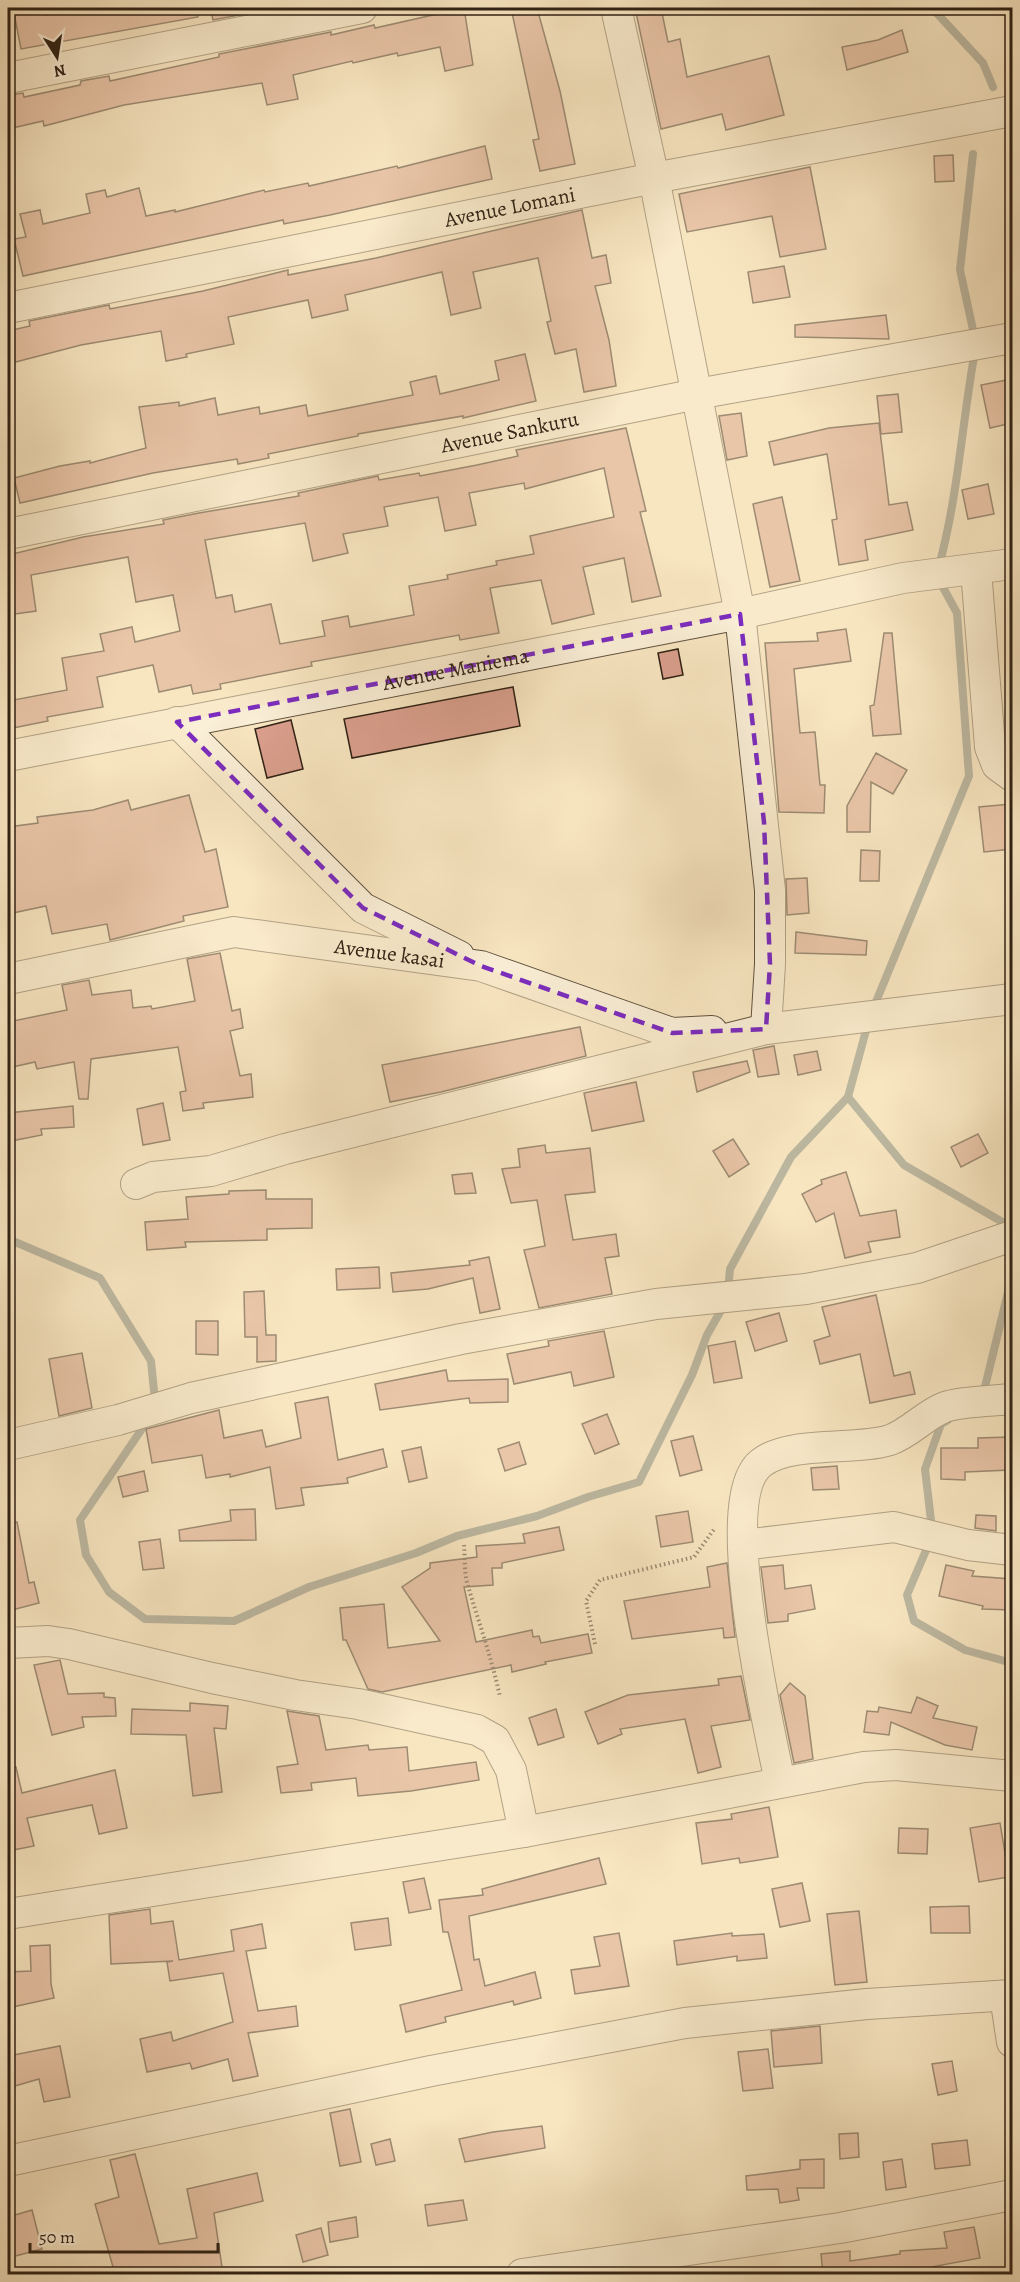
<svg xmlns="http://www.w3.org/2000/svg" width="1020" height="2282" font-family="Alegreya,serif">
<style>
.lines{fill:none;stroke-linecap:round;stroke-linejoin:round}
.stream{stroke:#737f78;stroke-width:8}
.building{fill:#da9f8d;stroke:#2f2114;stroke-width:1.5;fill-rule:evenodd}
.street-casing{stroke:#61523f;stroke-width:32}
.path{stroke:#2f2114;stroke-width:4;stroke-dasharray:1.5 3;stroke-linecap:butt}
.street{stroke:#faefd7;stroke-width:30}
.marked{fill:none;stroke:#7b2cbf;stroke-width:4.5;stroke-dasharray:12 8;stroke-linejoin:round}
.labels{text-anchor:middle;stroke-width:6;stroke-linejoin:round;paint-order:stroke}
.street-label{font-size:21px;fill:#2f2114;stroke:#faefd7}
</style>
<rect width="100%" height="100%" fill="#f8e6c1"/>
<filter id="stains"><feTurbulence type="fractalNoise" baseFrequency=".00333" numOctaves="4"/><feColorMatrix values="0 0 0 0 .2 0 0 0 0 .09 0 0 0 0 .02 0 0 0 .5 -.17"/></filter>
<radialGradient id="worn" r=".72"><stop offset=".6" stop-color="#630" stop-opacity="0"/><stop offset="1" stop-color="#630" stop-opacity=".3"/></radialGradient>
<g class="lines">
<g class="stream">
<path d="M932,8l51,55 10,24"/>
<path d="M973,154l-13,116 15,69"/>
<path d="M939,566c19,-70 23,-143 36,-215"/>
<path d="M873,1009l96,-233 -12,-163 -18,-33"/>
<path d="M848,1097l56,68 107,62"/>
<path d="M8,1239l92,39 51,83 4,40"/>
<path d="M728,1291l2,-22 61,-112 57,-60 20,-74"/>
<path d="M983,1395l29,-119"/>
<path d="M148,1420l-68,100 6,35 23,37 36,27 89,2 75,-34 107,-34 41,-17 80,-20 51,-19 51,-15 53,-107 15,-40 17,-30"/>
<path d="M932,1529l-7,-60 16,-45 7,-4"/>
<path d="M930,1541l-23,54 7,26 51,29 47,13"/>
</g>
</g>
<g class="building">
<path d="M13,8h32l2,7 37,-7h113l1,9 -177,32z"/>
<path d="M210,8h66l-63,12z"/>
<path d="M464,8l9,57 -28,6 -5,-24 -42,9 -1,-3 -44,10 -1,-2 -59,14 5,24 -31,6 -5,-22 -138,22 -80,21 -1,-5 -35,8v-34l15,-2 1,4 56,-12 1,-4 28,-5 1,5 109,-24v-3l112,-22v3l43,-10 1,3z"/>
<path d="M511,8h26l23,83 15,73 -35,7 -7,-31 6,-1z"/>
<path d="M635,8h26l7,34 12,-3 7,38 82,-21 15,59 -58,15 -4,-16 -61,15z"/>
<path d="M902,30l6,22 -61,18 -5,-23 36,-7z"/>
<path d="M485,146l7,33 -162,36 -46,9 -1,-4 -260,56 -9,-37 12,-2 -6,-23 20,-4 3,14 47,-11 -4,-19 19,-4 2,7 32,-9 7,28 29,-6v2l89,-22 1,2 43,-9 1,3 88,-20 1,2z"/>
<path d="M953,155l1,26 -19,1 -1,-26z"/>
<path d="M810,167l16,82 -46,8 -8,-41 -85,16 -8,-38z"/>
<path d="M582,210l10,48 14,-3 5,28 -16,3 14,54 7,46 -32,6 -8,-43 -21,5 -8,-32 4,-1 -13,-63 -65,14 8,36 -30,7 -9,-43 -97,23 3,15 -36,8 -4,-18 -80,17 6,27 -48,10 1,3 -21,4 -5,-30 -80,14 -73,19v-33l22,-5 -1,-5 80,-16 1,4 93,-18 85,-21v5l88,-17z"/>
<path d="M784,266l6,31 -37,6 -5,-31z"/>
<path d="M886,315l3,24 -94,-2v-12z"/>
<path d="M525,354l11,47 -73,17v-2l-105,18v2l-90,18 1,4 -31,6 -1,-5 -84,14 -133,30 -6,-25 46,-12 30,-5v2l56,-15 -7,-41 40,-5v4l36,-8 3,17 41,-8 1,7 46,-9 2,11 105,-21 -3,-13 26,-6 4,18 59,-14 -4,-19z"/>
<path d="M1012,379v44l-22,5 -9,-43z"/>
<path d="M898,394l4,38 -21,2 -4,-38z"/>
<path d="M741,413l6,43 -20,4 -8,-44z"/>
<path d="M879,423l10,82 18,-3 6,28 -48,10 3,20 -29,5 -7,-45 5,-1 -10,-65 -53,11 -5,-23 60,-14z"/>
<path d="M626,428l20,83 -6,1 21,84 -29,6 -8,-44 -41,9 11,47 -42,10 -11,-44 -51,8 9,45 -39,7 -1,-5 -148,27 1,4 -92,18 1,5 -28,5 -2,-9 -32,7 -6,-27 -56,12 6,30 -56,10 1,4 -40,8v-28l59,-11 -5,-32 42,-7 -4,-17 32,-7 3,15 45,-11 -7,-36 -37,7 -8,-45 -97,18 5,36 -28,4v-60l75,-18 81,-13 -1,-4 36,-7 100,-17 -1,-3 80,-17 1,4 40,-7 1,3 57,-11 41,-9 -2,-6zM604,468l10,49 -84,19 4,18 -38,7 1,4 -50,10 1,4 -39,7 5,29 -64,12 -2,-11 -26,5 3,15 -45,8 -9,-40 -36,8 -3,-17 -16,3 -11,-58 100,-17 8,38 35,-8 -5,-19 45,-8 -4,-19 54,-10 7,34 31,-6 -7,-32 55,-10 1,6z"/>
<path d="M988,484l6,30 -26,5 -6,-29z"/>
<path d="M782,497l18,84 -30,6 -17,-83z"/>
<path d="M846,629l5,32 -57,8 6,64 15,-1 5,53h5l-1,28 -45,-1 -14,-169 53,-2 -1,-8z"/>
<path d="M884,633h8l9,101 -28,2 -3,-30 4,-1z"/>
<path d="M678,649l5,26 -20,4 -5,-26z"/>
<path d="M513,687l7,39 -168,32 -8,-39z"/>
<path d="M291,720l12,49 -36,9 -12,-49z"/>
<path d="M876,753l31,17 -14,24 -22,-12 -1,50h-23v-26z"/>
<path d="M189,795l16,57 11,-3 12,58 -45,9 1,5 -74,19 -3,-16 -55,10 -6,-28 -38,8v-87l30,-4 -1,-6 56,-7 35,-10 3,10z"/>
<path d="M1011,804l1,45 -28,3 -5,-45z"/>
<path d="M861,850l19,1 -1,30h-19z"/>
<path d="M807,878l2,35 -22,2 -1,-36z"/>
<path d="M796,932l71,9 -1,14 -71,-2z"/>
<path d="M220,953l12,58 8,-2 3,19 -13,3 10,45 11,-2 2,23 -50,6 1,5 -21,3 -3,-19 6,-1 -8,-44 -87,12 -3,40h-9l-5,-37 -37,7 -2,-7 -27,6v-46l59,-12 -5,-25 27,-5 3,15 39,-5 2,18 18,-2 1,3 43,-8 -8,-42z"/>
<path d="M580,1027l6,29 -145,36 -51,10 -8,-37z"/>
<path d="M774,1046l5,28 -21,3 -5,-27z"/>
<path d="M817,1051l4,19 -23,5 -4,-20z"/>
<path d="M747,1061l3,11 -53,20 -4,-20z"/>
<path d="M636,1082l8,39 -52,10 -8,-38z"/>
<path d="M163,1103l7,37 -27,5 -6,-36z"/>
<path d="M73,1106l1,21 -33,2 1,6 -31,6 -3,-28z"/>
<path d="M978,1134l10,19 -27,14 -10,-20z"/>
<path d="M733,1139l16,25 -20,13 -16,-26z"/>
<path d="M545,1145l1,8 44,-5 5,44 -30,3 8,45 43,-6 3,22 -14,2 7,36 -73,14 -15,-58 21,-4 -8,-46 -26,3 -9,-34 18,-2 -2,-18z"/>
<path d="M846,1172l14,44 36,-6 4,27 -32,5 3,10 -26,6 -11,-45 -18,9 -14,-28 20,-10 -1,-4z"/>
<path d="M472,1173l4,20 -21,1 -3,-19z"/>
<path d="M266,1190v9h46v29l-45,1v11l-82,2 1,5 -39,3 -2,-28 43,-3 -2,-22 43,-3v-3z"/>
<path d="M489,1257l11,52 -20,4 -7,-35 -45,11 -35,3 -2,-19 79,-8 -1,-4z"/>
<path d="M379,1267l1,21 -43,2 -1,-21z"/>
<path d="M264,1291l2,44h10v26l-19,1v-25h-12l-1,-45z"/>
<path d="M876,1295l18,81 16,-4 5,22 -45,9 -10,-49 -40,10 -6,-23 16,-5 -8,-29z"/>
<path d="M779,1313l8,28 -32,10 -9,-29z"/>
<path d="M196,1321h22v34l-22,-1z"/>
<path d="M604,1331l10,46 -40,9 -3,-14 -57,12 -7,-30 42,-8 -1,-5z"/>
<path d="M735,1341l7,37 -28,5 -6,-37z"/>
<path d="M82,1353l10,55 -33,8 -10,-57z"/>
<path d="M446,1370l2,11 60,-2v23l-38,1 -1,-5 -89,12 -5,-26z"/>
<path d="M328,1397l10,63 45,-11 4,18 -40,11 1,5 -47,5 3,17 -28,4 -6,-42 -40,10v-3l-24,4 -4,-23 -50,8 -6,-34 73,-19 5,28 38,-8 4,17 35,-9 -6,-35z"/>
<path d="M607,1414l12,30 -24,10 -13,-30z"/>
<path d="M693,1436l9,34 -22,6 -9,-35z"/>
<path d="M1009,1437l1,33 -45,2v8l-24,-1v-31h37v-10z"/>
<path d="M519,1442l7,22 -21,7 -7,-22z"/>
<path d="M421,1447l6,31 -18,4 -7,-31z"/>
<path d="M837,1466l2,23 -26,1 -2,-22z"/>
<path d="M144,1471l4,20 -25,6 -5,-20z"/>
<path d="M255,1509l1,31 -76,1 -1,-11 52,-9 -1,-11z"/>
<path d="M688,1511l5,31 -32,5 -5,-31z"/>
<path d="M976,1515l20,1v15l-21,-3z"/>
<path d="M17,1522l12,61 5,-1 5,21 -31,8v-88z"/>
<path d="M559,1527l5,23 -62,13v5h-10l1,17 -29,2 12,55 56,-12 1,7 6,-1 2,7 47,-9 4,19 -47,9 1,2 -34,8 -1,-7 -129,27 -14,-3 -22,-49h-3l-3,-32 44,-4 4,44 52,-7 -38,-54 28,-19v-5l47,-6 -1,-11 49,-3 -2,-9z"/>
<path d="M160,1539l4,29 -21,2 -4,-28z"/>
<path d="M727,1563l8,74 -11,1 -1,-10 -91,11 -8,-38 86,-14 -3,-20z"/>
<path d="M783,1565l2,24 26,-4 4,24 -27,5v7l-20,2 -7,-56z"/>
<path d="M946,1565l28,6 -2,5 40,3v31l-30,-1 1,-3 -44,-10z"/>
<path d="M60,1660l8,34 36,-1v4l11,1 1,18 -34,1 2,10 -32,8 -18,-70z"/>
<path d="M741,1676l9,44 -39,6 10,41 -23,6 -13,-54 -65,10 2,5 -24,10 -13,-32 43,-17 91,-10 -1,-6z"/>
<path d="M790,1683l15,13 8,63 -19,4 -14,-68z"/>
<path d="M917,1697l21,9 -5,12 44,9 -5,23 -27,-5 -54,-23 -2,13 -25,-3 3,-21 11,1 1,-5 32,6z"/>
<path d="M190,1703l38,3 -2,23 -12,-1 8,64 -29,4 -7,-61 -55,-1 1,-25 58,2z"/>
<path d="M556,1709l8,28 -26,8 -9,-27z"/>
<path d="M287,1711l32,5 7,34 42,-5 1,5 38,-3 2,24 67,-9 3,18 -68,11 -53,5 -2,-18 -45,5 1,7 -31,3 -4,-26 21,-3z"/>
<path d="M16,1767l6,26 93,-23 12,58 -28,6 -7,-29 -65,13 7,28 -26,5v-83z"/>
<path d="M769,1807l9,50 -38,6 -1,-5 -37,6 -6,-41 36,-4 -1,-5z"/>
<path d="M1000,1823l9,54 -30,5 -9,-54z"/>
<path d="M899,1828l29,1 -1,25 -29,-1z"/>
<path d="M599,1858l7,26 -137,32 5,44 5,-1 6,27 50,-14 6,26 -27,7 -1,-4 -68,16 1,5 -40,10 -6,-27 62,-15 -14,-58h-5l-4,-32 44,-5 -1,-6z"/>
<path d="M424,1878l7,31 -22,4 -6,-31z"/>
<path d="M802,1883l8,38 -30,6 -8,-38z"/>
<path d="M969,1906l1,27h-39l-1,-26z"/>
<path d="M150,1909l1,15 22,-3 6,39 55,-9 -3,-21 31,-6 4,24 -20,3 12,60 38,-5 2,20 -50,7 10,43 -25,5 -5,-22 -36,10 -2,-6 -43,9 -7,-33 31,-7 2,9 60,-19 -10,-49 -53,8 -3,-19 6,-1 -62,3 -2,-49z"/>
<path d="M859,1911l8,71 -32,3 -8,-71z"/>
<path d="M388,1918l3,27 -36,5 -4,-27z"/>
<path d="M619,1933l10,53 -54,8 -4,-24 29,-4 -6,-29z"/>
<path d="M732,1933v3l32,-2 3,24 -30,3v-5l-60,9 -3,-24z"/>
<path d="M50,1945l1,39 3,14 -46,10v-36l23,-1 -1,-25z"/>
<path d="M820,2026l2,37 -48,4 -3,-36z"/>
<path d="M60,2046l10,51 -26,5 -5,-23 -31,9v-32z"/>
<path d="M768,2049l5,39 -30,3 -5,-39z"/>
<path d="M952,2061l5,30 -19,4 -6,-31z"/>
<path d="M350,2109l11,53 -21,4 -10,-53z"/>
<path d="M542,2126l3,22 -80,14 -6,-23 34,-7z"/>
<path d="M858,2133l1,24 -19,2 -1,-25z"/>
<path d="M390,2139l5,22 -19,4 -5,-21z"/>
<path d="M967,2140l3,25 -35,4 -3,-25z"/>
<path d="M135,2154l24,90 38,-6 -10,-49 70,-16 6,28 -49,12 9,61h-108l-20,-70 24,-7 -9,-37z"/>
<path d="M824,2159v29h-27l2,12 -19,3 -2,-14 -31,1 -1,-14 54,-7v-9z"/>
<path d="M902,2159l4,28 -20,3 -3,-28z"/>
<path d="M463,2200l4,20 -39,6 -3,-21z"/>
<path d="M32,2210l10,39 -34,9v-41z"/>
<path d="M356,2217l2,20 -28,5 -2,-20z"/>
<path d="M974,2227l6,31 -49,9 1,7h-109l-2,-20 29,-3v10l50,-7v-3l47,-3 -3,-16z"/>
<path d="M321,2228l7,27 -25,7 -7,-27z"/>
</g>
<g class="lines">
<g class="street-casing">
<g id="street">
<path d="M616,8l38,170 86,436 30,276v74l-4,65"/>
<path d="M8,78l354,-70"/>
<path id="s1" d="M8,308l646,-130 358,-67"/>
<path id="s2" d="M8,534l689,-140 315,-56"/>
<path d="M976,570l14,177 7,18 15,11"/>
<path d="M177,722l186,186 96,48"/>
<path id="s3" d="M8,756l732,-142 163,-36 109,-14"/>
<path id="s4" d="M8,979l226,-47 247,34 191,67 40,-2"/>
<path d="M136,1184l17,-7 58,-6 74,-22 481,-120 246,-30"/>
<path d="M8,1445l110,-25 73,-22 270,-59 195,-35 150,-15 111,-21 95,-32"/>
<path d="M743,1545l151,-18 74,18 44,5"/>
<path d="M8,1643l40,-2 21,3 143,34 83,17 63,9 119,26 18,10 16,30 13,62"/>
<path d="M780,1782c-11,-55 -65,-283 -19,-319 29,-23 95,-12 129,-23 20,-7 36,-26 55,-33 17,-6 48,-6 67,-8"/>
<path d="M8,1914l516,-82 340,-65 32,-2 116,11"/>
<path d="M1005,1996l7,46"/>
<path d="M8,2161l423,-90 254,-48 182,-19 145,-9"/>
<path d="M522,2274l318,-46 172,-33"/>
</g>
</g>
<g class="path">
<path d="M464,1545c1,13 0,29 4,41 11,37 24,73 32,111"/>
<path d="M595,1644l-9,-43 14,-21 94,-23 21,-29"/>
</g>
<use href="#street" class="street"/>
</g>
<path d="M0 0H1020V2282H0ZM740,614l24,208 6,142 -4,65 -94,4 -191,-67 -118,-58 -186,-186z" fill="#f8e6c1" fill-opacity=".55" fill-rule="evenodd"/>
<path class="marked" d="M740,614l24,208 6,142 -4,65 -94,4 -191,-67 -118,-58 -186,-186z"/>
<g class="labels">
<g class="street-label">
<text dy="7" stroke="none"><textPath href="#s1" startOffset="512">Avenue Lomani</textPath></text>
<text dy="7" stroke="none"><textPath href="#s2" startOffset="512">Avenue Sankuru</textPath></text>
<text dy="7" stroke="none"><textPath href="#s3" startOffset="456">Avenue Maniema</textPath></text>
<text dy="7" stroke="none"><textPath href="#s4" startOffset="388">Avenue kasai</textPath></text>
</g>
</g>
<rect width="1020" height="2282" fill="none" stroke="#f8e6c1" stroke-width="30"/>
<rect x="9" y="9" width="1002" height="2264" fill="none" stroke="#2f2114" stroke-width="3"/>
<rect x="15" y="15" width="990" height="2252" fill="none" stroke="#2f2114" stroke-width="1.5"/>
<g transform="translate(57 57) rotate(168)" stroke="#faefd7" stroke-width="4.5" paint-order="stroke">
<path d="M0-4.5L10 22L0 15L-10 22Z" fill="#2f2114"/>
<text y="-9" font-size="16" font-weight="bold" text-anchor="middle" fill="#2f2114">N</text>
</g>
<path d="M30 2243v9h188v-9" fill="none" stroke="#2f2114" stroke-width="3"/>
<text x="39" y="2243" font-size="18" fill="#2f2114" stroke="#faefd7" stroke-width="4.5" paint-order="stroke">50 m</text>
<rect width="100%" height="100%" filter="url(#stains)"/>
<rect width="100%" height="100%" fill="url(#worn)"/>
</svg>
